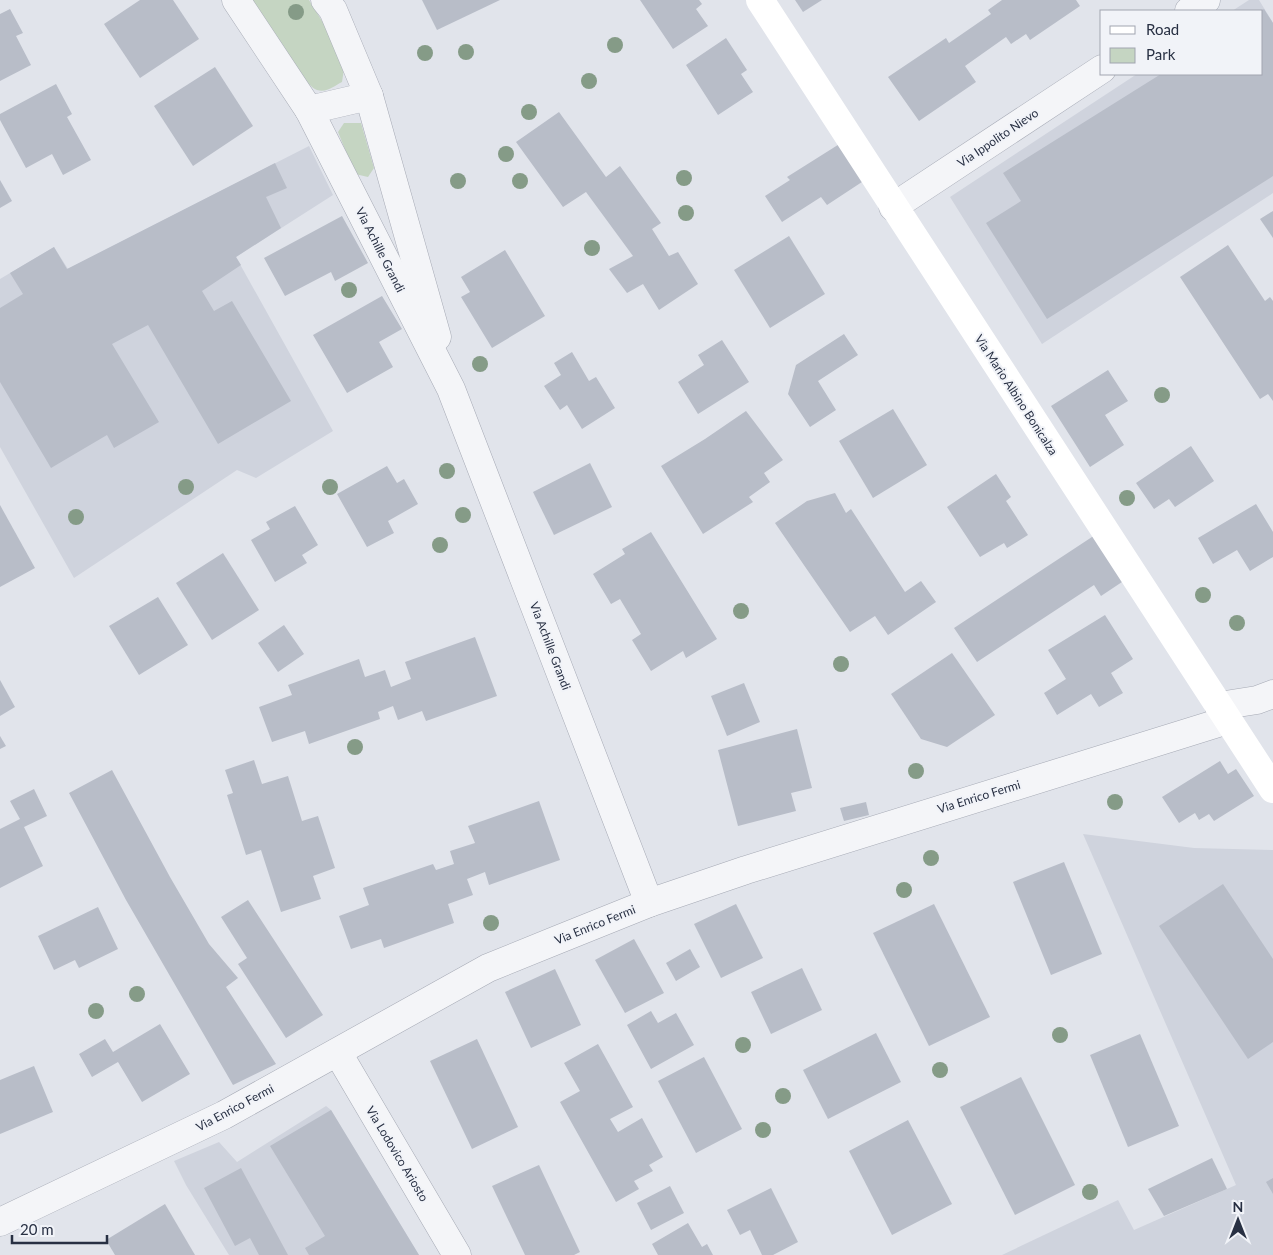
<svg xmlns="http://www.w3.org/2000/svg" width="1273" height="1255" font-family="Lato,sans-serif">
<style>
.built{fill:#cfd3dd}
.green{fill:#c5d5c2}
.building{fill:#b8bdc8}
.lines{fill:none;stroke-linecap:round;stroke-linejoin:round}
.street-casing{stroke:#a6aab5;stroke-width:29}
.street{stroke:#f4f5f8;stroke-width:28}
.secondary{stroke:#fff;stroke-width:28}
.tree{fill:#859b87}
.labels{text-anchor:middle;stroke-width:4;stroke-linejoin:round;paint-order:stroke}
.street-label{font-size:12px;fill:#283043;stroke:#f1f3f8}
</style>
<rect width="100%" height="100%" fill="#e1e4eb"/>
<g class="built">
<path d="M1249,0h10l14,23v170l-231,151 -92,-147 187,-123h125v-63h-30z"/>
<path d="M309,146l24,49 -97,62 97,174 -77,47 -19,-8 -163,108 -74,-131v-168l54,-32 14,22z"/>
<path d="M1083,834l111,14 79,2v405h-271l116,-55 16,30 102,-45z"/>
<path d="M326,1106l5,4 88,145h-190l-43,-70 -12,-24 45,-19 18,20z"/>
</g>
<g class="green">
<path d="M251,0h58l21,34 14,35 -2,13c-8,4 -15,11 -25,8 -15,-5 -55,-74 -66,-90z"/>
<path d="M344,123h17l13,45 -6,9 -13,-3 -17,-42z"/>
</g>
<g class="building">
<path d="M140,0h33l26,39 -59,39 -36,-54z"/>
<path d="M422,0h78l-63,30z"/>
<path d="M640,0h59l3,4 -6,5 12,17 -35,23z"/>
<path d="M795,0h27l-19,12z"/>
<path d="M1002,0h74l4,6 -50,34 -4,-6 -15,10 -5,-7 -41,29 11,16 -57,39 -31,-44 58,-39 3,5 42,-29 -3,-4z"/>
<path d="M10,9l13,24 -7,3 15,29 -31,16v-67z"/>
<path d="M1264,9l9,14v153l-226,143 -61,-96 35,-22 -18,-28 158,-99h101v-64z"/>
<path d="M726,38l21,32 -6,4 12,18 -35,23 -32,-50z"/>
<path d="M215,67l38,59 -60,40 -39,-60z"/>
<path d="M56,84l16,30 -5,3 24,43 -28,15 -11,-21 -26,14 -26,-48v-6z"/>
<path d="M559,112l47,65 14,-11 41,57 -9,6 17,27 9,-4 20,32 -39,26 -16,-26 -16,9 -18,-24 24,-13 -47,-64 -23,15 -47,-65z"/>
<path d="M841,143l24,37 -38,25 -6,-8 -39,25 -17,-26 25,-16 -3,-3z"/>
<path d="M275,163l12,25 -21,9 15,31 -45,29 5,8 -39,26 12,20 18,-10 59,100 -73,43 -70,-119 -36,19 47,78 -45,26 -7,-13 -56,33 -51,-86v-74l23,-14 -13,-21 44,-26 13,22z"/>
<path d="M0,180l12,21 -12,7z"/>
<path d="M1273,211v27l-13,-19z"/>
<path d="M342,216l26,47 -33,18 -4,-9 -46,24 -21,-38z"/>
<path d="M789,236l36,58 -55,34 -36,-58z"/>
<path d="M1228,245l37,56 5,-4 3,4v100l-5,-7 -8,5 -80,-122z"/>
<path d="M505,250l40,66 -53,32 -31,-51 9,-5 -9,-15z"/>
<path d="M382,296l20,33 -23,13 14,25 -46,26 -34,-58z"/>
<path d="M844,334l14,21 -40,26 18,29 -26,17 -22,-33 8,-29z"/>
<path d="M722,340l27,42 -51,32 -20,-32 26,-17 -6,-10z"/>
<path d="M572,352l17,29 7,-4 19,31 -33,21 -15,-24 -7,5 -16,-24 17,-11 -7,-12z"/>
<path d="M1108,370l20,31 -23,14 19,30 -34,22 -39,-61z"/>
<path d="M893,409l34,56 -54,33 -34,-57z"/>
<path d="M746,411l37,49 -19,13 6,9 -21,15 4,5 -50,32 -42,-68 44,-27z"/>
<path d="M1191,446l23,35 -39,26 -6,-8 -15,10 -18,-26z"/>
<path d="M590,463l22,44 -58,28 -21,-43z"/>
<path d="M387,466l10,17 7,-4 14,25 -30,17 6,12 -27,14 -30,-53z"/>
<path d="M996,474l15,23 -5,4 22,34 -21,13 -3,-5 -24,14 -33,-50z"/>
<path d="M835,493l11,20 5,-4 54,83 16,-11 15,21 -48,33 -13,-19 -25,16 -75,-109 32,-22z"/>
<path d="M1256,504l17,28v25l-23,14 -13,-21 -24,14 -15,-26z"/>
<path d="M0,505l35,63 -35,19z"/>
<path d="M295,506l23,39 -16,10 5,8 -32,19 -24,-42 19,-11 -4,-7z"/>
<path d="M651,532l66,107 -31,19 -3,-7 -32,20 -19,-31 9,-6 -21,-35 -9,5 -18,-30 32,-20 -3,-5z"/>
<path d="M1095,535l30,45 -24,16 -7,-11 -117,77 -23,-34z"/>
<path d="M223,553l36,57 -47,30 -36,-57z"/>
<path d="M158,597l30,48 -49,30 -30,-49z"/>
<path d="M1105,615l28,44 -22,14 12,20 -24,14 -8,-13 -34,21 -13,-22 22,-14 -18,-29z"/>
<path d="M284,625l20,29 -26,18 -20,-29z"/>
<path d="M475,637l22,59 -71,25 -4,-10 -24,9 -5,-14 -15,6 2,7 -71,25 -4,-13 -33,11 -13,-35 33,-12 -4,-10 71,-26 6,18 20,-7 6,17 20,-8 -6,-17z"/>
<path d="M952,653l43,62 -48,32 -26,-8 -30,-45z"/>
<path d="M0,680l15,27 -15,9z"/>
<path d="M744,683l16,39 -33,14 -16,-40z"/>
<path d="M797,729l15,59 -21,5 5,18 -58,15 -20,-76z"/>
<path d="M0,736l6,10 -6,3z"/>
<path d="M254,760l8,24 26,-8 14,45 16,-5 17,52 -22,8 8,23 -40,13 -20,-62 -15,5 -19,-60 6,-2 -8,-23z"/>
<path d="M1220,761l8,13 8,-5 18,27 -40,25 -5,-7 -10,6 -4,-7 -16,10 -17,-26z"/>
<path d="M112,770l58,107 39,67 29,34 -12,9 50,77 -43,21 -107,-185 -57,-107z"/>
<path d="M34,789l13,27 -23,11 19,39 -43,22v-59l20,-10 -10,-18z"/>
<path d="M539,801l21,59 -71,25 -4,-13 -18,7 6,16 -25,9 6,19 -70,25 -3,-9 -30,10 -12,-33 30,-11 -6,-17 70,-24 3,6 18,-6 -4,-13 25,-8 -7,-17z"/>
<path d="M866,802l3,13 -25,6 -4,-13z"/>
<path d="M1064,862l38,92 -51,21 -38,-93z"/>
<path d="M1223,884l50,75v83l-25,17 -89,-133z"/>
<path d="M248,900l75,115 -37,23 -48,-74 9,-6 -26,-41z"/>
<path d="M736,904l27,54 -42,20 -27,-54z"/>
<path d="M934,904l56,113 -61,29 -56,-113z"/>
<path d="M98,907l20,42 -39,19 -4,-8 -21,10 -16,-34z"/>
<path d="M634,939l30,54 -39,20 -30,-53z"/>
<path d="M690,949l10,18 -24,14 -10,-18z"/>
<path d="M802,968l20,42 -51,24 -20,-42z"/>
<path d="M555,969l26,56 -50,23 -26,-56z"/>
<path d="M651,1011l7,12 18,-10 18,32 -43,24 -24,-44z"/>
<path d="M160,1024l30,50 -48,28 -24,-40 -26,15 -13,-23 26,-15 8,13z"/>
<path d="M876,1033l25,49 -73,37 -25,-49z"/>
<path d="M1140,1034l39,92 -51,21 -38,-92z"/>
<path d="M477,1039l41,88 -46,22 -42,-88z"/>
<path d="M598,1044l35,63 -23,12 8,13 24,-14 21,39 -14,8 4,6 -19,10 5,8 -23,13 -56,-100 20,-11 -16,-28z"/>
<path d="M704,1057l38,72 -46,24 -38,-72z"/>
<path d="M34,1066l19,46 -53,22v-54z"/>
<path d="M1021,1077l54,108 -60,30 -55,-108z"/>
<path d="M331,1110l88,145h-110l-4,-7 20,-12 -55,-90z"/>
<path d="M908,1120l44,84 -60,31 -43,-84z"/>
<path d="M1212,1158l15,31 -63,27 -16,-27z"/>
<path d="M539,1165l41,87 -6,3h-49l-33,-69z"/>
<path d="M241,1168l47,87h-29l-9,-17 -15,8 -31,-58z"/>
<path d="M1273,1178v16l-7,-12z"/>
<path d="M670,1186l14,27 -33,17 -14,-27z"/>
<path d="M771,1188l27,54 -25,13h-11l-12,-25 -10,5 -13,-25z"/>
<path d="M165,1204l30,51h-80l-9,-15z"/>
<path d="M688,1223l14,24 5,-3 6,11h-55l-6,-11z"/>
</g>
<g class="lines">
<g class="street-casing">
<g id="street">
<path d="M236,0l73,110 142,279 198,514"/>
<path d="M325,0l8,10 36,86 68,241"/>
<path d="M1189,11l17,-11"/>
<path d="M309,110l60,-14"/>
<path d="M893,207l209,-138"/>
<path d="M1219,706l38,-6 16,-6"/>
<path d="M338,1053l119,202"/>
<path d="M0,1222l224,-107 264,-147 69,-28 92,-37 97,-33 482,-150"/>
</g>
</g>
<use href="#street" class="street"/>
<path class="secondary" d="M760,0l513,789"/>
</g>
<g class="tree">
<circle cx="296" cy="12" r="8"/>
<circle cx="615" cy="45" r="8"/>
<circle cx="466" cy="52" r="8"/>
<circle cx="425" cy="53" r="8"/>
<circle cx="589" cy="81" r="8"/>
<circle cx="529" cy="112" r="8"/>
<circle cx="506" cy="154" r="8"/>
<circle cx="684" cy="178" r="8"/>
<circle cx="458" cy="181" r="8"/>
<circle cx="520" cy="181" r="8"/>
<circle cx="686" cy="213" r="8"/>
<circle cx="592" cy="248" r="8"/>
<circle cx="349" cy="290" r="8"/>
<circle cx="480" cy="364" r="8"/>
<circle cx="1162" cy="395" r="8"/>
<circle cx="447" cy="471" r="8"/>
<circle cx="186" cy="487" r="8"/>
<circle cx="330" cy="487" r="8"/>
<circle cx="1127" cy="498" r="8"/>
<circle cx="463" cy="515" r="8"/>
<circle cx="76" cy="517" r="8"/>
<circle cx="440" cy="545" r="8"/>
<circle cx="1203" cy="595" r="8"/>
<circle cx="741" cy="611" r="8"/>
<circle cx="1237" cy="623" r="8"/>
<circle cx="841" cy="664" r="8"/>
<circle cx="355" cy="747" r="8"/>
<circle cx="916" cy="771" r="8"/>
<circle cx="1115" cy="802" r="8"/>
<circle cx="931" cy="858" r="8"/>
<circle cx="904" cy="890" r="8"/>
<circle cx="491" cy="923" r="8"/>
<circle cx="137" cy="994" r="8"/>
<circle cx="96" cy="1011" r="8"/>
<circle cx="1060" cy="1035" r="8"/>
<circle cx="743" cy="1045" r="8"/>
<circle cx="940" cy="1070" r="8"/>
<circle cx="783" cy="1096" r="8"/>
<circle cx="763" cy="1130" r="8"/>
<circle cx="1090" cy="1192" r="8"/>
</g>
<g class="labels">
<g class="street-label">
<text transform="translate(998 138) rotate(-34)" y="4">Via Ippolito Nievo</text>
<text transform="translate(380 250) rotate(63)" y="4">Via Achille Grandi</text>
<text transform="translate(1016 395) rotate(57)" y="4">Via Mario Albino Bonicalza</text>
<text transform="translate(550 646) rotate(69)" y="4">Via Achille Grandi</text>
<text transform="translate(979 797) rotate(-17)" y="4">Via Enrico Fermi</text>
<text transform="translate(595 925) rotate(-22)" y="4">Via Enrico Fermi</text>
<text transform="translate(235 1108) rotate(-28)" y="4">Via Enrico Fermi</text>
<text transform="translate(397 1154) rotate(59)" y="4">Via Lodovico Ariosto</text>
</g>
</g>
<rect x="1100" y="10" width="162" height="65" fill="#f1f3f8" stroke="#a1a5b0"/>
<rect x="1110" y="26" width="25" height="8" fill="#ffffff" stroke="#a1a5b0"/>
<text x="1146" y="35" font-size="15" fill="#283043">Road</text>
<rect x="1110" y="48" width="25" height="15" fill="#c5d5c2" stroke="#a1a5b0"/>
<text x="1146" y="60" font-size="15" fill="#283043">Park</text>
<g transform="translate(1238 1220)" stroke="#f1f3f8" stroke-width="4" paint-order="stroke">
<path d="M0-4L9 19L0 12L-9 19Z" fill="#283043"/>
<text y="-8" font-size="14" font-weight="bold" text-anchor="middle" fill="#283043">N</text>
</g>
<path d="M12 1235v8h95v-8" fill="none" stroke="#283043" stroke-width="2.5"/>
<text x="20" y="1235" font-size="15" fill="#283043" stroke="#f1f3f8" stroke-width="4" paint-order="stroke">20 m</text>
</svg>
